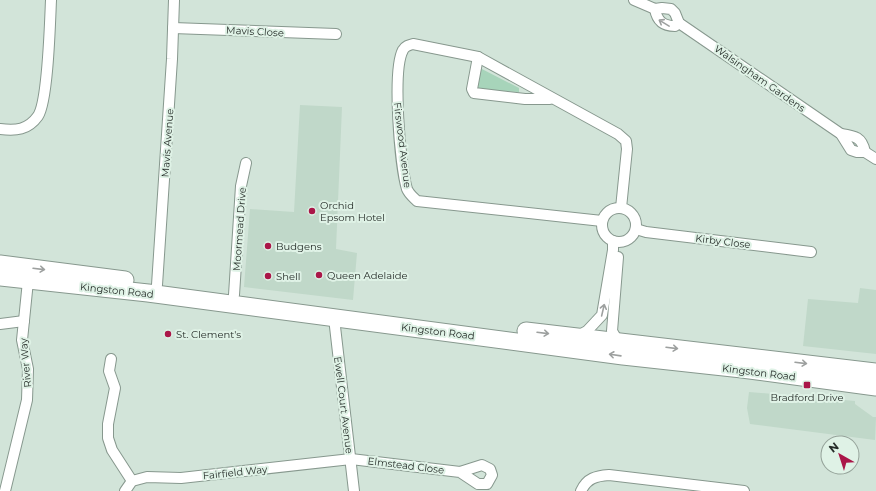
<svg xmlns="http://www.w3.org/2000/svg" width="876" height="491" font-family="Montserrat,sans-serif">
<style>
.built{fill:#c0d8c9}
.green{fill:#a7d4ba}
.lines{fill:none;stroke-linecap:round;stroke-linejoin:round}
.minor-casing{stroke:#87988e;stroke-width:12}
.trunk-casing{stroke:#87988e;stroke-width:19}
.minor{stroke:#fff;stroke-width:10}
.trunk{stroke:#fff;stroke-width:17}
.oneway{stroke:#9da09f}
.poi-dot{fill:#aa1648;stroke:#dff2e6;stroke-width:1.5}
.labels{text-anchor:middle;stroke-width:4;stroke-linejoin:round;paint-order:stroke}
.street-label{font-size:10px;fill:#262d29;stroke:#dff2e6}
.poi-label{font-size:10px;fill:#262d29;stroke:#dff2e6;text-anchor:start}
</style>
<rect width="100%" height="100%" fill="#d2e4d9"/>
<g class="built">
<path d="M300,105l42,2 -6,142 21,4 -4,47 -109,-13 6,-78 44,3z"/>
<path d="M860,288l16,2v64l-73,-8 5,-47 50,4z"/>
<path d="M749,392l106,9v3l18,13h3l-1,23 -125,-16 -3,-16z"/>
</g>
<path class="green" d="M480,68l39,20v4l-43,-2z"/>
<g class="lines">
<g class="minor-casing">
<g id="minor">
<path d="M634,0l21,9 7,-1 9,1 4,4 4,10 162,111 10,16 6,2h8l11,7"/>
<path d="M655,9c2,12 8,17 20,17l4,-3"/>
<path d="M173,28l163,6"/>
<path d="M478,57l-6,32 2,4 51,6h25"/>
<path d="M0,129c16,2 28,1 38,-13 10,-15 12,-94 13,-116"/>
<path d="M841,134c14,2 21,3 24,18"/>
<circle cx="619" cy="225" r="17"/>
<path d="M602,221l-185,-20c-4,-4 -8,-7 -10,-12 -7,-23 -15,-119 -4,-139 2,-4 6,-5 10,-6l65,13 140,77 8,7 1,8 -6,59"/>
<path d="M636,229l10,3 165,20"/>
<path d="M618,257l-6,74 6,10"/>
<path d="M157,285l15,-226 2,-59"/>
<path d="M234,295l7,-109 5,-23"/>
<path d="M334,318l20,173"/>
<path d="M0,324l24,-3"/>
<path d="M576,337l11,-6 15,-16 11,-65v-9"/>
<path d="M111,359l-2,12 6,17 -7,36v14l4,12 20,31"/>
<path d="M5,491l22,-91 1,-31 -6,-29 6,-59"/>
<path d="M125,491l7,-10 15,-4 34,1 170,-19 109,13 22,-7 8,4 2,6 -5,9h-9l-18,-12"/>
<path d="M581,491c6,-13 15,-15 28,-16l135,16"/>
</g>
</g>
<g class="trunk-casing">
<g id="trunk">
<path d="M0,264l125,16"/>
<path d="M0,277l148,16 475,63 119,13 134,18"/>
<path d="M526,331l350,41"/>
</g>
</g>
<use href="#minor" class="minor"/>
<use href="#trunk" class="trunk"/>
</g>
<defs><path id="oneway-shaft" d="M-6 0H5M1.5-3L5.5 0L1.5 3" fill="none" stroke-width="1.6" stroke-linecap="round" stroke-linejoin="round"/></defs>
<g class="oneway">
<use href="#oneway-shaft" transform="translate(664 23) rotate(-149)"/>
<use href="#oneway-shaft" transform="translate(39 269) rotate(7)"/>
<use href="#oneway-shaft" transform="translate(603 310) rotate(-77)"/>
<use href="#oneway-shaft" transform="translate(543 333) rotate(7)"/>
<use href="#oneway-shaft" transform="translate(672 348) rotate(7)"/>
<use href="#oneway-shaft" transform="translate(615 355) rotate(-172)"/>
<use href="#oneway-shaft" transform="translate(801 363) rotate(7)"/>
</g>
<g class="poi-dot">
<circle cx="312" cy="211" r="4"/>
<circle cx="268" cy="246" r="4"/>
<circle cx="319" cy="275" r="4"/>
<circle cx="268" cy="276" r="4"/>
<circle cx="168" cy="334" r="4"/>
<rect x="803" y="381" width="8" height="8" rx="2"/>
</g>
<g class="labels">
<g class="street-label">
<text transform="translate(255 31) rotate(3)" y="4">Mavis Close</text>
<text transform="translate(760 78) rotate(35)" y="4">Walsingham Gardens</text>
<text transform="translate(167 143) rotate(-86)" y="4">Mavis Avenue</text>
<text transform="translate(403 145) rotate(83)" y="4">Firswood Avenue</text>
<text transform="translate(239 229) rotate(-86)" y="4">Moormead Drive</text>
<text transform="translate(723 241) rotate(7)" y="4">Kirby Close</text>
<text transform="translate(117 290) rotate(6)" y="4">Kingston Road</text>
<text transform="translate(438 331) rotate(7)" y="4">Kingston Road</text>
<text transform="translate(25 363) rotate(-95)" y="4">River Way</text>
<text transform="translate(759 372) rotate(7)" y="4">Kingston Road</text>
<text transform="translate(344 405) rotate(83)" y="4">Ewell Court Avenue</text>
<text transform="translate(406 465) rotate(7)" y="4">Elmstead Close</text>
<text transform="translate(235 472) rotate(-6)" y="4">Fairfield Way</text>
</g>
<g class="poi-label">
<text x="320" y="209">Orchid<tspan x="320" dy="12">Epsom Hotel</tspan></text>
<text x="276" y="250">Budgens</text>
<text x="327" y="279">Queen Adelaide</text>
<text x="276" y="280">Shell</text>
<text x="176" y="338">St. Clement's</text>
<text x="807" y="401" text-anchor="middle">Bradford Drive</text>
</g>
</g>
<g transform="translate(840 455) rotate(321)"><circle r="19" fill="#dff2e6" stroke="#95a39a"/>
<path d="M0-3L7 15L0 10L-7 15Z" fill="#aa1648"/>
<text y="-6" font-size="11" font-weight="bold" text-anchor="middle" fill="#262d29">N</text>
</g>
</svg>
